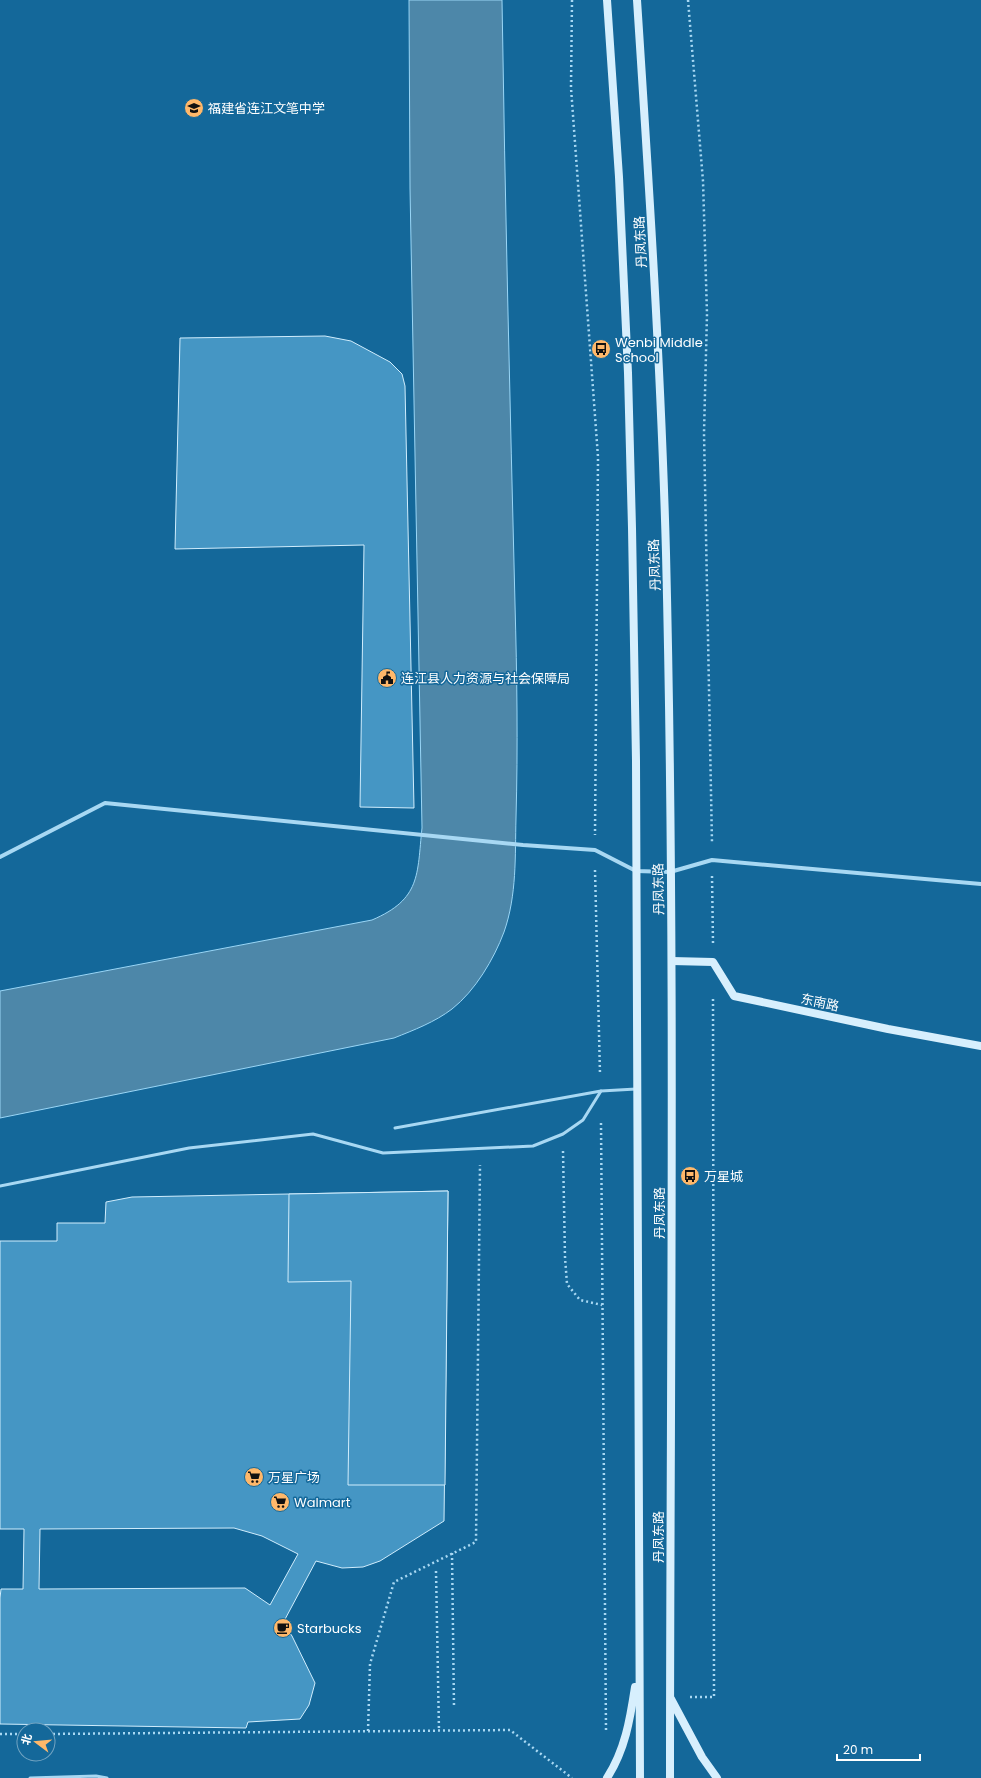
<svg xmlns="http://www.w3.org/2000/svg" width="981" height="1778" font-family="Poppins,'Noto Sans SC',sans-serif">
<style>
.water{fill:#4d87a9;stroke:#9ad6f6}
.building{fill:#4596c4;stroke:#d0edfd;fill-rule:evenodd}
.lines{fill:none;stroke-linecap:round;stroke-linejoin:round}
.path{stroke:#a8d8f3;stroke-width:2.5;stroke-dasharray:2 3;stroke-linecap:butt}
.lane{stroke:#a8d8f3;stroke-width:3}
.street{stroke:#a8d8f3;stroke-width:4}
.secondary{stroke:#d7effd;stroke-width:8}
.labels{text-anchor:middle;stroke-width:3;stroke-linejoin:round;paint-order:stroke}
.poi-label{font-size:13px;fill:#fff;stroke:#14689a;text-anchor:start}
.street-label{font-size:13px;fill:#fff;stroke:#14689a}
</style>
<rect width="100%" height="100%" fill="#14689a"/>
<path class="water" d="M409,0h93c3,201 8,403 13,604 2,72 3,142 1,214 -1,38 1,77 -12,114 -10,27 -29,59 -52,77 -17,13 -38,21 -58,29l-394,80v-127l372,-71c49,-21 45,-45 50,-92l-12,-640z"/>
<g class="building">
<path d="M325,336l26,5 39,21 12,12 3,12 9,422 -54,-1 4,-262 -189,4 5,-211z"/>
<path d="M448,1191l-4,330 -64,40 -17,6 -21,1 -26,-7 -33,62 9,13 23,47 -6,22 -9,14 -52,3 -2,6 -246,-4v-126l1,-9h22l1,-60h-24v-288h57v-18h48l1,-21 26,-5zM234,1528l28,8 36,18 -28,51 -25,-17 -206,1 1,-60z"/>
<path d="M448,1191l-3,294h-97l3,-204 -63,1 1,-88z"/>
</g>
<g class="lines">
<g class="path">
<path d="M572,0l-1,88 27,369 -3,378"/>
<path d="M688,0l15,181 4,133 -3,119 8,410"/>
<path d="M595,870l5,204"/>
<path d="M712,876l1,67"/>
<path d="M601,1123l5,607"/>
<path d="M563,1151l2,106 2,27 13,16 22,5"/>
<path d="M452,1553l2,154"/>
<path d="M436,1571l3,160"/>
<path d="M690,1697h24l-1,-699"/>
<path d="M368,1731l2,-67 24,-82 82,-40 4,-377"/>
<path d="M0,1734h24"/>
<path d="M48,1734l462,-4 62,48"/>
</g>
<g class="lane">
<path d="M395,1128l206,-37 35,-2"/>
<path d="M0,1186l189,-38 124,-14 70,19 150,-7 30,-12 20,-14 18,-29"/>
<path d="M30,1778l66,-2 11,2"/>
</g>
<path class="street" d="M0,857l105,-54 418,42 72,5 41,21 34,1 42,-12 269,24"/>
<g class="secondary">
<path d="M607,0l12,177 9,196 4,155 4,233 4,1017"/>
<path d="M637,0c12,184 24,369 29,553 10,408 4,817 4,1225"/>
<path d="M672,961l41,1 21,34 154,33 93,17"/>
<path d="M671,1699l31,58 15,21"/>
<path d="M607,1778c18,-28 23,-58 28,-91"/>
</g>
</g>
<defs>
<g id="school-disc" transform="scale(1)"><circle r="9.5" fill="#ffb86a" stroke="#14689a"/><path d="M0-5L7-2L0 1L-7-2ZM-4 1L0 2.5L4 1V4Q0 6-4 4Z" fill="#111"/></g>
<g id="bus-disc" transform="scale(1)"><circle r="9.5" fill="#ffb86a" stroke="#14689a"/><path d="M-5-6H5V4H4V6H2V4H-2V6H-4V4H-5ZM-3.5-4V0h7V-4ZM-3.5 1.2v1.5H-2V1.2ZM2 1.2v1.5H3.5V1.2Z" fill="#111"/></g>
<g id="civic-disc" transform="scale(1)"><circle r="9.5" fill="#ffb86a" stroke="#14689a"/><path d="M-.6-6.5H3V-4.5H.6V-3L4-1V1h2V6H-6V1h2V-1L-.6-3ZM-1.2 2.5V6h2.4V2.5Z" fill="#111"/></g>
<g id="supermarket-disc" transform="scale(1)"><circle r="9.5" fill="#ffb86a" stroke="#14689a"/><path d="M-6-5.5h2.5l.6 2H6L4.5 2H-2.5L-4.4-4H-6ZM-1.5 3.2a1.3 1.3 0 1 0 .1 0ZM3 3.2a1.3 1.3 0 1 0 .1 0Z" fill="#111"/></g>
<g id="cafe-disc" transform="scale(1)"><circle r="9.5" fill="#ffb86a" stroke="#14689a"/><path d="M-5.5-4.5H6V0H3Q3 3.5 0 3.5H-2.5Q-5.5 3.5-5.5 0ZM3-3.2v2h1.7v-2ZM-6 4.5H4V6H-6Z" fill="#111"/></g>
</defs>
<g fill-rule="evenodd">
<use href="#school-disc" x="194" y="108"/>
<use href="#bus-disc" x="601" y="349"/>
<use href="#civic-disc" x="387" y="678"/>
<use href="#bus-disc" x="690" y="1176"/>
<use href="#supermarket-disc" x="254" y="1477"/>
<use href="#supermarket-disc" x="280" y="1502"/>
<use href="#cafe-disc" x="283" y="1628"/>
</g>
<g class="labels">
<g class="poi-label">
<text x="208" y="113">福建省连江文笔中学</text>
<text x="615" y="347">Wenbi Middle<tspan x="615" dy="15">School</tspan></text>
<text x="401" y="683">连江县人力资源与社会保障局</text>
<text x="704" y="1181">万星城</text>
<text x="268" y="1482">万星广场</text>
<text x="294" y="1507">Walmart</text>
<text x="297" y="1633">Starbucks</text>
</g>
<g class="street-label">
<text transform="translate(640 242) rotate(-93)" y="5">丹凤东路</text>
<text transform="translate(654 565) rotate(-92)" y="5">丹凤东路</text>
<text transform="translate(658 889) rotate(-91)" y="5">丹凤东路</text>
<text transform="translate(820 1002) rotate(12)" y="5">东南路</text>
<text transform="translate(659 1213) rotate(-90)" y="5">丹凤东路</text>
<text transform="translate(658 1537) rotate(-90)" y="5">丹凤东路</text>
</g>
</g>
<g transform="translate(36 1742) rotate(286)"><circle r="19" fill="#14689a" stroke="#72a4c2"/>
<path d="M0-3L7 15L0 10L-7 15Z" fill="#ffb86a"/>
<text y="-6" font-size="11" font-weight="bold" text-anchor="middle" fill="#ffffff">北</text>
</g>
<path d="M837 1754v6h83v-6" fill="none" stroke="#ffffff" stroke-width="2"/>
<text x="843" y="1754" font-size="12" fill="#ffffff" stroke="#14689a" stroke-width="3" paint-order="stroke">20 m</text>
</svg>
